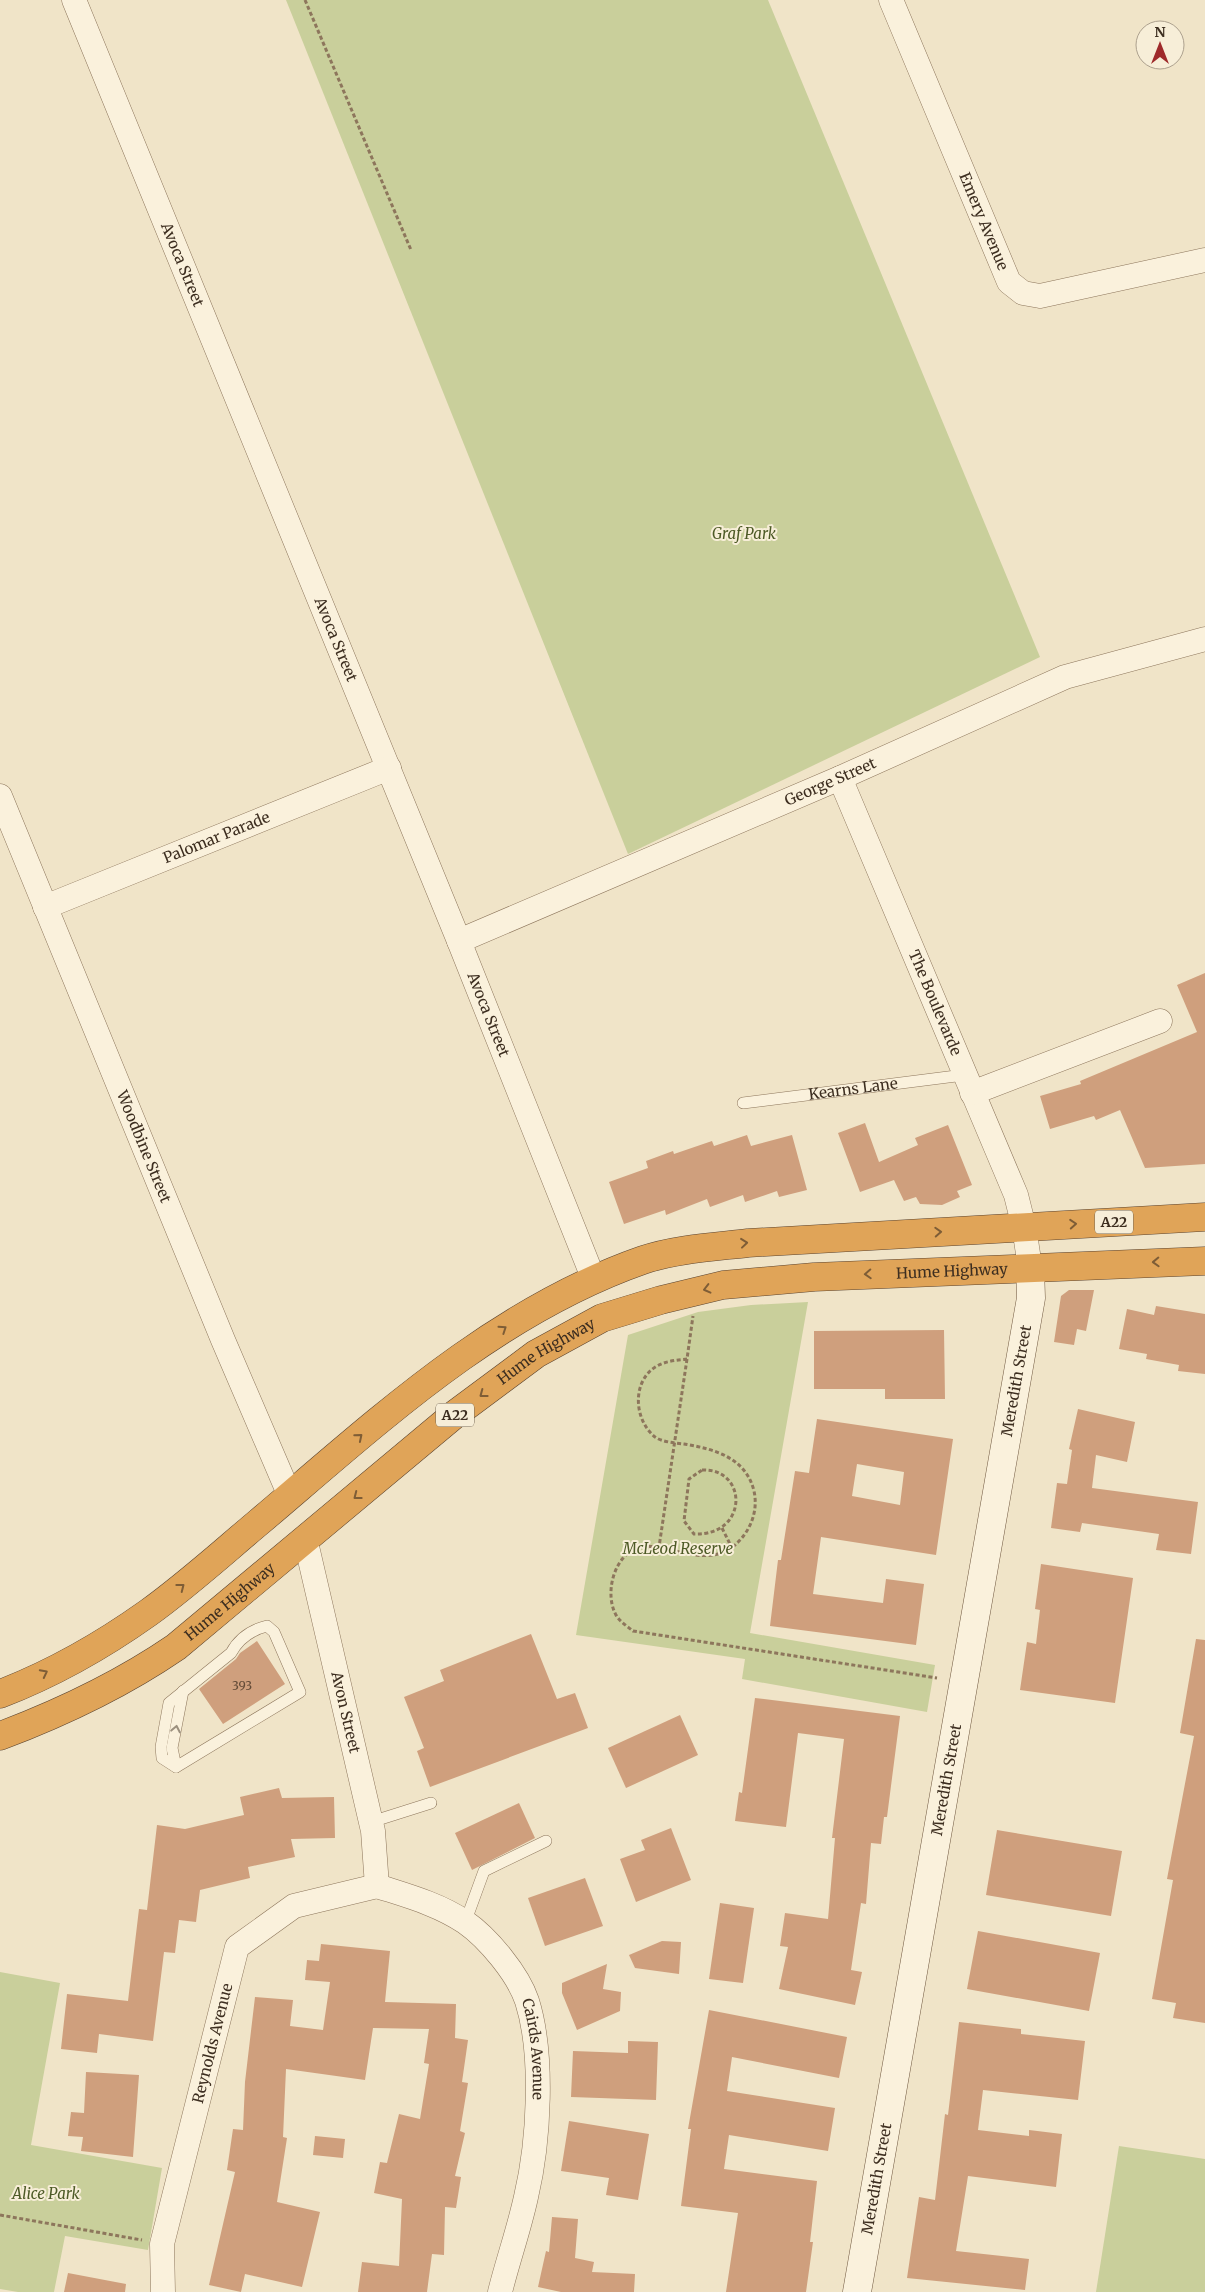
<svg xmlns="http://www.w3.org/2000/svg" width="1205" height="2292" font-family="Merriweather,serif">
<style>
.green{fill:#c9cf9b}
.building{fill:#cf9f7d;fill-rule:evenodd}
.lines{fill:none;stroke-linecap:round;stroke-linejoin:round}
.lane-casing{stroke:#8d765c;stroke-width:12}
.street-casing{stroke:#8d765c;stroke-width:25}
.secondary-casing{stroke:#6f573f;stroke-width:29}
.highway-casing{stroke:#5b4430;stroke-width:29}
.path{stroke:#8d765c;stroke-width:3;stroke-dasharray:4 2.5;stroke-linecap:butt}
.lane{stroke:#faf1dc;stroke-width:11}
.street{stroke:#faf1dc;stroke-width:24}
.secondary{stroke:#faf1dc;stroke-width:28}
.highway{stroke:#e0a458;stroke-width:28}
.oneway{stroke:#7e5d36}
.oneway2{stroke:#9c907e}
.labels{text-anchor:middle;stroke-width:4;stroke-linejoin:round;paint-order:stroke}
.number-label{font-size:12px;fill:#624a37}
.shield{fill:#f7eed8;stroke:#756857;stroke-width:1}
.shield-label{font-size:14px;font-weight:bold;fill:#3d2e20}
.street-label{font-size:15px;fill:#3d2e20;stroke:#f7eed8}
.park-label{font-size:15px;font-style:italic;fill:#4d5a26;stroke:#f7eed8}
</style>
<rect width="100%" height="100%" fill="#f0e4c8"/>
<g class="green">
<path d="M286,0h482l272,657 -412,197z"/>
<path d="M808,1302l-58,331 185,32 -8,47 -185,-33 3,-20 -169,-24 52,-300 70,-23 53,-7z"/>
<path d="M0,1972l60,11 -29,162 131,23 -14,82 -83,-14 -11,56h-36l-18,-3z"/>
<path d="M1119,2146l86,13v133h-109z"/>
</g>
<g class="building">
<path d="M1205,973v191l-60,4 -25,-58 -24,10 -2,-4 -44,13 -10,-33 41,-12 -1,-3 117,-49 -20,-47z"/>
<path d="M865,1123l14,39 39,-17 -3,-7 33,-13 24,60 -15,6 3,6 -18,8 -22,-1 -4,-7 -12,4 -10,-21 -34,12 -22,-59z"/>
<path d="M747,1135l4,11 41,-11 15,55 -28,7 -2,-6 -32,11 -2,-7 -33,12 -3,-8 -41,16 -1,-5 -41,14 -15,-42 39,-14 -2,-7 27,-10 1,3 38,-13 2,5z"/>
<path d="M1069,1290h25l-8,41 -9,-2 -3,16 -20,-3 7,-46z"/>
<path d="M1156,1306l49,8v60l-27,-3 1,-6 -33,-6 1,-5 -28,-5 8,-40 27,6z"/>
<path d="M944,1330l1,69h-60v-10h-71v-58z"/>
<path d="M1078,1409l57,13 -8,40 -31,-7 -4,33 106,14 -7,52 -35,-4 3,-16 -77,-11 -2,9 -29,-4 6,-45 10,1 5,-34 -3,-1z"/>
<path d="M817,1419l136,20 -17,116 -115,-18 -8,57 70,9 3,-24 38,5 -8,61 -146,-19 8,-66h3l14,-89 14,2zM857,1464l47,8 -4,33 -48,-9z"/>
<path d="M1041,1564l92,14 -18,125 -95,-13 7,-48 9,2 4,-34 -5,-1z"/>
<path d="M531,1634l26,65 18,-6 13,35 -158,59 -13,-36 7,-3 -20,-51 40,-16 -4,-11z"/>
<path d="M1196,1639l9,1v383l-32,-5 3,-15 -24,-4 21,-119 -6,-1 27,-143 -14,-3z"/>
<path d="M257,1641l28,43 -62,40 -24,-35 37,-30 4,-6z"/>
<path d="M755,1698l145,18 -13,101h-3l-3,27 -10,-1 -5,61 -5,-1 -10,67 11,2 -7,33 -76,-16 9,-42 -8,-1 5,-33 43,6 7,-81h-3l12,-99 -46,-6 -12,94 -51,-6 4,-29 3,1z"/>
<path d="M680,1715l18,40 -72,33 -18,-40z"/>
<path d="M279,1788l3,10 52,-1 1,41 -44,1 4,18 -47,10 2,11 -50,12 -4,32 -17,-2 -4,33 -11,-1 -11,89 -54,-7 -2,19 -36,-4 6,-55 61,7 11,-92 8,1 10,-85 28,4 59,-14 -4,-18z"/>
<path d="M519,1803l16,35 -63,32 -17,-37z"/>
<path d="M671,1828l20,52 -55,22 -16,-43 25,-9 -4,-10z"/>
<path d="M997,1830l125,21 -11,65 -125,-21z"/>
<path d="M585,1878l18,48 -58,20 -17,-48z"/>
<path d="M720,1903l34,5 -11,75 -34,-4z"/>
<path d="M978,1931l122,22 -11,58 -122,-22z"/>
<path d="M662,1941l19,1 -2,32 -44,-6 -6,-13z"/>
<path d="M321,1944l69,7 -5,51 71,2 -1,34 13,2 -6,42 6,1 -8,48 5,2 -10,43 6,1 -5,31 -11,-1 -1,48 -12,-1 -5,38h-69l4,-30 37,4 3,-67 -28,-6 6,-31 7,1 12,-49 21,5 9,-55 -5,-1 5,-34 -56,-1 -8,52 -79,-11 -3,68 4,1 -10,64 43,10 -18,75 -57,-13 -4,18 -32,-7 26,-113 -8,-2 6,-41 10,1 2,-48 10,-85 38,3 -3,26 33,4 7,-48 -25,-2 2,-20 12,1z"/>
<path d="M607,1964l-4,25 18,3 -1,19 -43,19 -15,-37v-10z"/>
<path d="M709,2010l138,27 -8,41 -107,-21 -5,34 108,17 -7,43 -99,-16 -5,34 93,12 -7,61h3l-7,50h-80l12,-79 -57,-7 10,-77h-3z"/>
<path d="M959,2022l62,7v5l64,7 -7,59 -95,-10 -5,40 51,6v-6l33,4 -6,53 -88,-11 -12,75 73,8 -4,31 -118,-12 12,-81 16,3 10,-86 3,1z"/>
<path d="M628,2041l30,1 -2,58 -85,-3 2,-46 55,2z"/>
<path d="M86,2072l53,3 -6,82 -52,-6 2,-14 -15,-1 3,-24 13,1z"/>
<path d="M569,2121l80,13 -11,66 -32,-5 3,-17 -48,-7z"/>
<path d="M315,2136l30,3 -2,19 -30,-3z"/>
<path d="M552,2217l26,2 -3,39 19,4 -2,10 43,2 -1,18h-73l-23,-5 8,-36 3,1z"/>
<path d="M68,2273l58,11 -1,8h-61z"/>
</g>
<g class="lines">
<g class="lane-casing">
<g id="lane">
<path id="s1" d="M743,1103l221,-28"/>
<path d="M267,1626l7,6 26,60 -124,75 -14,-9 -1,-11 8,-44 62,-50c8,-15 20,-23 36,-27z"/>
<path d="M176,1767l-4,-19 11,-57"/>
<path d="M371,1822l60,-19"/>
<path d="M465,1923l19,-52 62,-30"/>
</g>
</g>
<g class="street-casing">
<g id="street">
<path id="s2" d="M74,0l385,941 135,339"/>
<path id="s3" d="M891,0l118,282 14,11 17,3 165,-36"/>
<path id="s4" d="M840,778l176,417 8,32 6,40"/>
<path id="s5" d="M0,796l223,544 67,156"/>
<path id="s6" d="M45,907l344,-139"/>
<path id="s7" d="M459,941l381,-163 225,-101 140,-38"/>
<path d="M972,1093l188,-72"/>
<path id="s8" d="M305,1538l68,293 4,55"/>
<path id="s9" d="M377,1886c31,10 61,18 88,36 23,16 53,52 62,79 17,54 12,141 -1,196 -7,32 -18,63 -26,95"/>
<path id="s10" d="M163,2292l-1,-48 75,-297 57,-41 83,-20"/>
</g>
</g>
<g class="secondary-casing">
<g id="secondary">
<path id="s11" d="M857,2292l174,-994 -1,-31"/>
</g>
</g>
<g class="highway-casing">
<g id="highway">
<path d="M0,1694c52,-20 103,-49 148,-81 39,-28 74,-60 111,-91 118,-100 235,-210 384,-262 33,-11 70,-13 105,-17l457,-26"/>
<path id="s12" d="M0,1736c61,-23 122,-52 176,-89l278,-232 82,-61 66,-36 59,-18 62,-15 91,-8 391,-16"/>
</g>
</g>
<g class="path">
<path d="M305,0l106,250"/>
<path d="M687,1359l-28,188c28,6 58,19 81,-7 12,-13 18,-31 14,-49 -8,-33 -39,-42 -70,-47 -9,-1 -22,-2 -29,-7 -22,-18 -23,-57 2,-71 9,-5 20,-6 30,-7l6,-43"/>
<path d="M702,1470c46,-2 47,66 -8,64l-10,-13 5,-42z"/>
<path d="M722,1528l10,20"/>
<path d="M659,1547c-6,0 -14,-2 -20,0 -25,8 -35,46 -23,68 4,7 11,11 17,16l304,47"/>
<path d="M0,2215l142,25"/>
</g>
<use href="#lane" class="lane"/>
<use href="#street" class="street"/>
<use href="#secondary" class="secondary"/>
<use href="#highway" class="highway"/>
</g>
<defs><path id="oneway-chevron" d="M-2-3.5L2.5 0L-2 3.5" fill="none" stroke-width="1.6" stroke-linecap="round" stroke-linejoin="round" transform="scale(1.25)"/></defs>
<g class="oneway">
<use href="#oneway-chevron" transform="translate(1073 1224) rotate(-4)"/>
<use href="#oneway-chevron" transform="translate(938 1232) rotate(-3)"/>
<use href="#oneway-chevron" transform="translate(744 1243) rotate(-6)"/>
<use href="#oneway-chevron" transform="translate(1156 1262) rotate(178)"/>
<use href="#oneway-chevron" transform="translate(868 1274) rotate(177)"/>
<use href="#oneway-chevron" transform="translate(707 1289) rotate(166)"/>
<use href="#oneway-chevron" transform="translate(503 1329) rotate(-34)"/>
<use href="#oneway-chevron" transform="translate(483 1394) rotate(143)"/>
<use href="#oneway-chevron" transform="translate(359 1437) rotate(-40)"/>
<use href="#oneway-chevron" transform="translate(357 1496) rotate(142)"/>
<use href="#oneway-chevron" transform="translate(181 1587) rotate(-38)"/>
<use href="#oneway-chevron" transform="translate(44 1673) rotate(-27)"/>
</g>
<use class="oneway2" href="#oneway-chevron" transform="translate(176 1729) rotate(-79)"/>
<g class="labels">
<g class="number-label">
<text x="242" y="1690">393</text>
</g>
<g class="shield">
<rect x="1095" y="1210.5" width="38" height="23" rx="4"/>
<rect x="436" y="1403.5" width="38" height="23" rx="4"/>
</g>
<g class="shield-label">
<text x="1114" y="1227">A22</text>
<text x="455" y="1420">A22</text>
</g>
<g class="street-label">
<text dy="5" stroke="none"><textPath href="#s3" startOffset="240">Emery Avenue</textPath></text>
<text dy="5" stroke="none"><textPath href="#s2" startOffset="286">Avoca Street</textPath></text>
<text dy="5" stroke="none"><textPath href="#s2" startOffset="691">Avoca Street</textPath></text>
<text dy="5" stroke="none"><textPath href="#s7" startOffset="404">George Street</textPath></text>
<text dy="5" stroke="none"><textPath href="#s6" startOffset="185">Palomar Parade</textPath></text>
<text dy="5" stroke="none"><textPath href="#s4" startOffset="244">The Boulevarde</textPath></text>
<text dy="5" stroke="none"><textPath href="#s2" startOffset="1096">Avoca Street</textPath></text>
<text dy="5" stroke="none"><textPath href="#s1" startOffset="111">Kearns Lane</textPath></text>
<text dy="5" stroke="none"><textPath href="#s5" startOffset="379">Woodbine Street</textPath></text>
<text dy="5" stroke="none"><textPath href="#s12" startOffset="1092">Hume Highway</textPath></text>
<text dy="5" stroke="none"><textPath href="#s12" startOffset="672">Hume Highway</textPath></text>
<text dy="5" stroke="none"><textPath href="#s11" startOffset="925">Meredith Street</textPath></text>
<text dy="5" stroke="none"><textPath href="#s12" startOffset="268">Hume Highway</textPath></text>
<text dy="5" stroke="none"><textPath href="#s8" startOffset="179">Avon Street</textPath></text>
<text dy="5" stroke="none"><textPath href="#s11" startOffset="520">Meredith Street</textPath></text>
<text dy="5" stroke="none"><textPath href="#s10" startOffset="255">Reynolds Avenue</textPath></text>
<text dy="5" stroke="none"><textPath href="#s9" startOffset="246">Cairds Avenue</textPath></text>
<text dy="5" stroke="none"><textPath href="#s11" startOffset="115">Meredith Street</textPath></text>
</g>
<g class="park-label">
<text x="744" y="539">Graf Park</text>
<text x="678" y="1554">McLeod Reserve</text>
<text x="46" y="2199">Alice Park</text>
</g>
</g>
<g transform="translate(1160 45)"><circle r="24" fill="#f7eed8" stroke="#ada18e"/>
<path d="M0-4L9 19L0 12L-9 19Z" fill="#9e2a2b"/>
<text y="-8" font-size="14" font-weight="bold" text-anchor="middle" fill="#3d2e20">N</text>
</g>
</svg>
